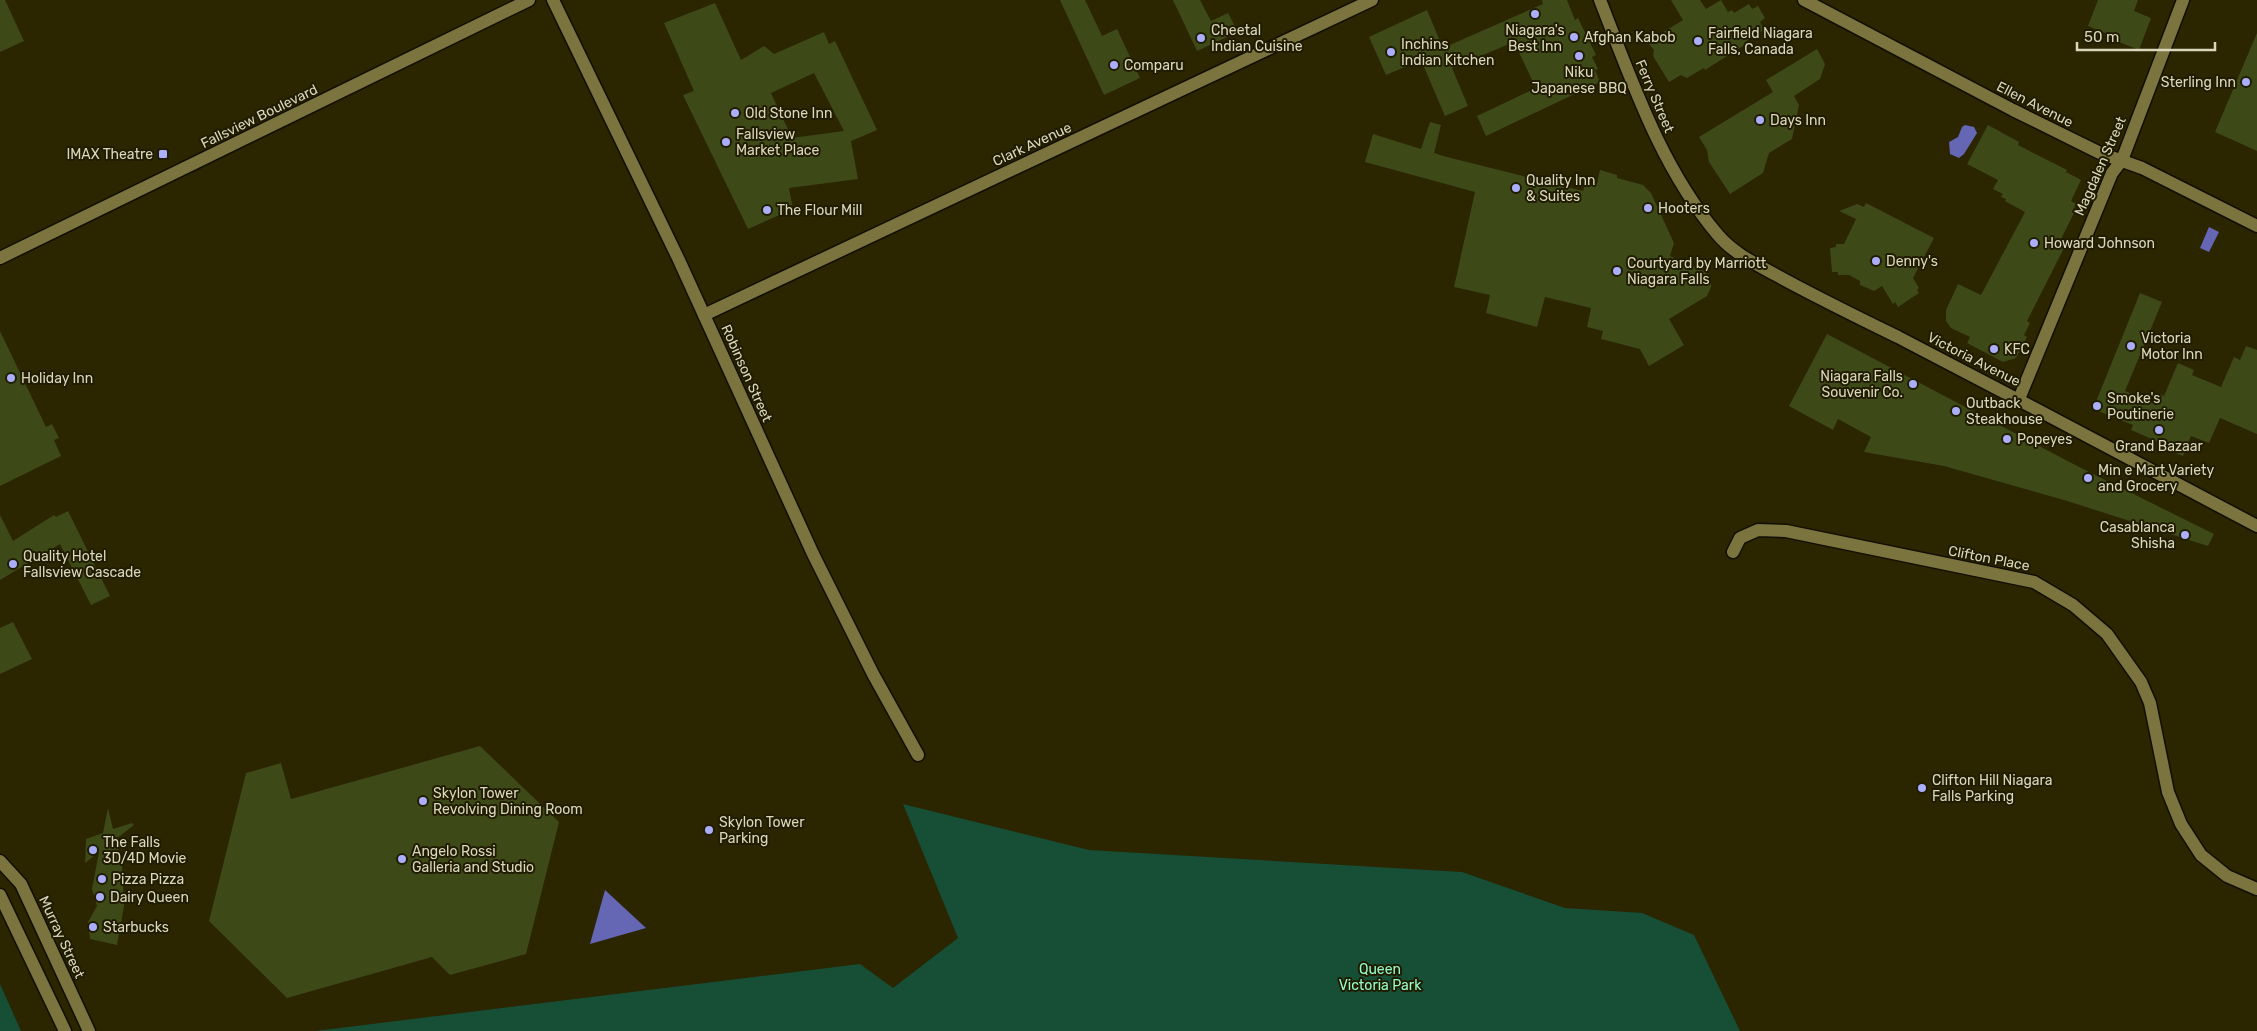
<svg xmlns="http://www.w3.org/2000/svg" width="2257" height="1031" font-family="Rubik,sans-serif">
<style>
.green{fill:#164e36}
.water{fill:#6566b4}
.building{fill:#3e4918;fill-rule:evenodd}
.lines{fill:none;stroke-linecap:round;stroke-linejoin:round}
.minor-casing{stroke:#120e00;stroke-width:15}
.tertiary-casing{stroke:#120e00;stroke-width:15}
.secondary-casing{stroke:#120e00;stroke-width:15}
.minor{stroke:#7b743f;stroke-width:12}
.tertiary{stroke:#7b743f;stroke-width:12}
.secondary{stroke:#7b743f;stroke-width:12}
.poi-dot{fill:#abaffb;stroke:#201c01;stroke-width:2}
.labels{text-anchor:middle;stroke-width:4;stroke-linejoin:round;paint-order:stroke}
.poi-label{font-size:14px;fill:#dad7bc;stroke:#201c01;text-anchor:start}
.street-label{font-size:14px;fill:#dad7bc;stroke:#201c01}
.park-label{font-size:14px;fill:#95fcc9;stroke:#201c01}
</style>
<rect width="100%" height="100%" fill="#2b2500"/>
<g class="green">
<path d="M903,804l186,46 373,22 103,36 77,5 52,22 46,96h-1425l545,-67 33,24 65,-50z"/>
<path d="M0,984l21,47h-21z"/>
</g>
<g class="water">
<path d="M1965,125l9,2 3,6 -13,21 -5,4 -9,-4 -1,-12 9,-5 4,-10z"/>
<path d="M2209,227l10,5 -10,20 -9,-4z"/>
<path d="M605,890l41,38 -56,16z"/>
</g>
<g class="building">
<path d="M0,0h5l19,41 -24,11z"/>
<path d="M1060,0h25l17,36 15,-7 23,49 -36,17z"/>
<path d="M1173,0h27l11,21 17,-8 10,19 -41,19z"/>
<path d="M1542,0h25l8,20 3,-2 18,37 -4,2 6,12 -3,1 5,12 -114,54 -9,-20 59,-28 -22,-46 -62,26 16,38 -23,10 -24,-56 -35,15 -17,-38 58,-27 16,38 100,-44z"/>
<path d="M1671,0h29l6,9 15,-9 7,12 4,-2 2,3 15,-9 3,5 6,-3 7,12 -5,4 4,8 -19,12 1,2 -41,26 -1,-2 -17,10 -6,-3 -12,7 -16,-26 1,-6 -7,-8 36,-22z"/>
<path d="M2098,0h40l-4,11 17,7 -12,32 -30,-12 1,-3 -22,-9z"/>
<path d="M715,3l26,57 23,-14 10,8 50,-22 5,12 6,-3 42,89 -26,11 7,38 -69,9 4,21 -45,20 -65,-134 11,-4 -30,-68zM814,73l30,58 -52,7 -21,-45z"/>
<path d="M2257,33v118l-42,-19z"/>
<path d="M1817,49l8,15 -5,15 -26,17 5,9 -7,34 -23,14 -6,20 -33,21 -21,-32 -2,-12 -8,-13 74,-45 -7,-12z"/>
<path d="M1430,122l11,3 -7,28 9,3 140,35 3,-10 11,3 3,-14 17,5v3l26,7 8,8 23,50 -4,13 36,16 5,9v6l-4,9 -38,23 15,26 -35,21 -9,-17 -39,-10 2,-8 -16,-4 4,-19 -46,-11 -8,30 -51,-14 4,-18 -36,-8 21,-95 -110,-30 8,-28 48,15z"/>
<path d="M1988,125l31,17 -1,3 49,25 -1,2 15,8 -10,21 5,3 -4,8 2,1 -15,30 6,3 -38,75 3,2 -6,12 3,2 -11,21 -13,4 -36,-19 3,-6 -19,-9 -5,-7v-11l12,-26 23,11 44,-83 -20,-11 1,-2 -5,-2 2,-3 -10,-5 5,-9 -31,-16z"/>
<path d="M1866,203l68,35 -21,40 6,10 -2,2 2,3 -21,14 -3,-5 -2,2 -11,-18 -8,5 -14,-6v-4l-11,-6h-11v-3h-6l-2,-24 6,-1v-3h8l12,-25 -17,-8 18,-7 7,3z"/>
<path d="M2140,293l22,9 -37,89 31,13 4,-10 4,2 14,-33 16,7 -2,5 29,12 13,-30 6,3 6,-14 11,4v84l-37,-16 -11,25 -18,-7 -8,20 -21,-8 1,-4 -32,-14 2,-5 -40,-16z"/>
<path d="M0,331l46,96 6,-3 7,14 -5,2 7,16 -61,30z"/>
<path d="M1827,334l252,133 135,67 -6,12 -144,-46 -120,-34 -80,-14 7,-15 -33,-18 -5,11 -44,-24z"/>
<path d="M68,511l42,85 -19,9 -31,-61 -60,36v-65l13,26 41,-26 2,2z"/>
<path d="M13,622l19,37 -32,15v-46z"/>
<path d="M480,746l79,76 -33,132 -76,21 -18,-18 -145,41 -78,-77 37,-148 35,-10 10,36z"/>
<path d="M108,808l5,21 19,-6 2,2 -18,14 6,26 2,41 -7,39 -27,-6 -2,-17 9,-16 -5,-17 7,-37 -14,11 1,-24 17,-6z"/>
</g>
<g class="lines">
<g class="minor-casing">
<g id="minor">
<path d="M553,0l125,258 135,296 60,120 45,81"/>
<path d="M1804,0l209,110 87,43 42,15 115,58"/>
<path d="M0,258l529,-258"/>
<path d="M704,315l668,-315"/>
<path d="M2019,399l93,-226 10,-13 61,-160"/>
<path d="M1733,552l7,-14 18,-8 28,1 248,51 39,23 34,29 34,48 9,21 18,89 13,32 20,31 26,21 30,13"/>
</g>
</g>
<g class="tertiary-casing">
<g id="tertiary">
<path d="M0,861l21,23 68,147"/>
<path d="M0,895l65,136"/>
</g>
</g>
<g class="secondary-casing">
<path id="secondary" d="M1600,0c32,81 61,168 118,235 15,18 38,29 58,40 40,22 81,42 122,62 120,62 240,126 359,189"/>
</g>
<use href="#minor" class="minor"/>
<use href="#tertiary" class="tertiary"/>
<use href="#secondary" class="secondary"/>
</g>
<g class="poi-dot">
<circle cx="1535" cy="14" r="5"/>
<circle cx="1574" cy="37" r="5"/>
<circle cx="1201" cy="38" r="5"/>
<circle cx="1698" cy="41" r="5"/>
<circle cx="1391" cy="52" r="5"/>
<circle cx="1579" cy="56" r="5"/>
<circle cx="1114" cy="65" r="5"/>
<circle cx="2246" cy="82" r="5"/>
<circle cx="735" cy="113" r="5"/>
<circle cx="1760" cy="120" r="5"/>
<circle cx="726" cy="142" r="5"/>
<rect x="158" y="149" width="10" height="10" rx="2.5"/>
<circle cx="1516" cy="188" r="5"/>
<circle cx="1648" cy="208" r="5"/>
<circle cx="767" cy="210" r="5"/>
<circle cx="2034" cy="243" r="5"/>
<circle cx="1876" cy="261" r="5"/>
<circle cx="1617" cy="271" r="5"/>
<circle cx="2131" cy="346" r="5"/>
<circle cx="1994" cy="349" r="5"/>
<circle cx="11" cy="378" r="5"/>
<circle cx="1913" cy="384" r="5"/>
<circle cx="2097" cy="406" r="5"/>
<circle cx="1956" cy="411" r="5"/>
<circle cx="2159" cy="430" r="5"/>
<circle cx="2007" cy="439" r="5"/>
<circle cx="2088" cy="478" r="5"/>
<circle cx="2185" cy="535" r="5"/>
<circle cx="13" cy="564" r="5"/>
<circle cx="1922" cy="788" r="5"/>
<circle cx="423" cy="801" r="5"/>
<circle cx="709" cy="830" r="5"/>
<circle cx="93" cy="850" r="5"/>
<circle cx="402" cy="859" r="5"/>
<circle cx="102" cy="879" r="5"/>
<circle cx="100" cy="897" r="5"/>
<circle cx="93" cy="927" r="5"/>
</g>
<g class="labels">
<g class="poi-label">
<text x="1211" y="35">Cheetal<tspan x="1211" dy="16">Indian Cuisine</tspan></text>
<text x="1535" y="35" text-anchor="middle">Niagara's<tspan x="1535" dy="16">Best Inn</tspan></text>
<text x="1708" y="38">Fairfield Niagara<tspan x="1708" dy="16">Falls, Canada</tspan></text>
<text x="1584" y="42">Afghan Kabob</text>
<text x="1401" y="49">Inchins<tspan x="1401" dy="16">Indian Kitchen</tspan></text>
<text x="1124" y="70">Comparu</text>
<text x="1579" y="77" text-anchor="middle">Niku<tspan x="1579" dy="16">Japanese BBQ</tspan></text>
<text x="2236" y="87" text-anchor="end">Sterling Inn</text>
<text x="745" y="118">Old Stone Inn</text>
<text x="1770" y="125">Days Inn</text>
<text x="736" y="139">Fallsview<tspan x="736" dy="16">Market Place</tspan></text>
<text x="153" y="159" text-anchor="end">IMAX Theatre</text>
<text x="1526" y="185">Quality Inn<tspan x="1526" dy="16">&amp; Suites</tspan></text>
<text x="1658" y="213">Hooters</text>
<text x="777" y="215">The Flour Mill</text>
<text x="2044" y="248">Howard Johnson</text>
<text x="1886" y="266">Denny's</text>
<text x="1627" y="268">Courtyard by Marriott<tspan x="1627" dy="16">Niagara Falls</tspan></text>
<text x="2141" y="343">Victoria<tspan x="2141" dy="16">Motor Inn</tspan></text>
<text x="2004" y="354">KFC</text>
<text x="1903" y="381" text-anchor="end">Niagara Falls<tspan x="1903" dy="16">Souvenir Co.</tspan></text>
<text x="21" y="383">Holiday Inn</text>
<text x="2107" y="403">Smoke's<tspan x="2107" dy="16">Poutinerie</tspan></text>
<text x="1966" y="408">Outback<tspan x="1966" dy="16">Steakhouse</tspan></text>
<text x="2017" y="444">Popeyes</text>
<text x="2159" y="451" text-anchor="middle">Grand Bazaar</text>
<text x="2098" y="475">Min e Mart Variety<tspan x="2098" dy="16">and Grocery</tspan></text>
<text x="2175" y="532" text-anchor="end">Casablanca<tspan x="2175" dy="16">Shisha</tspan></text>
<text x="23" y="561">Quality Hotel<tspan x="23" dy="16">Fallsview Cascade</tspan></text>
<text x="1932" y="785">Clifton Hill Niagara<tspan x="1932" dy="16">Falls Parking</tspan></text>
<text x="433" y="798">Skylon Tower<tspan x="433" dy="16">Revolving Dining Room</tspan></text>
<text x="719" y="827">Skylon Tower<tspan x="719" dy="16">Parking</tspan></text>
<text x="103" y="847">The Falls<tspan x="103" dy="16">3D/4D Movie</tspan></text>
<text x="412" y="856">Angelo Rossi<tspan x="412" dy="16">Galleria and Studio</tspan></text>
<text x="112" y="884">Pizza Pizza</text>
<text x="110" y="902">Dairy Queen</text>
<text x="103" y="932">Starbucks</text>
</g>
<g class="street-label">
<text transform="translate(1655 96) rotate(67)" y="5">Ferry Street</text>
<text transform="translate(2035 104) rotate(27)" y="5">Ellen Avenue</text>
<text transform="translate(259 116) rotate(-26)" y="5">Fallsview Boulevard</text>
<text transform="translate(1032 144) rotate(-25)" y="5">Clark Avenue</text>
<text transform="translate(2100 166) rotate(-66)" y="5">Magdalen Street</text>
<text transform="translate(1974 359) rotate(27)" y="5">Victoria Avenue</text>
<text transform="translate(747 373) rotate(66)" y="5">Robinson Street</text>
<text transform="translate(1989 558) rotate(11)" y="5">Clifton Place</text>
<text transform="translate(62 937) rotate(65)" y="5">Murray Street</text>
</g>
<g class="park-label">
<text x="1380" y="974">Queen<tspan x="1380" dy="16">Victoria Park</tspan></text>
</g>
</g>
<path d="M2077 42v8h138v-8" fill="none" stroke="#dad7bc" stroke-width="2.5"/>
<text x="2084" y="42" font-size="15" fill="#dad7bc" stroke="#201c01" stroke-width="4" paint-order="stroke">50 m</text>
</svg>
